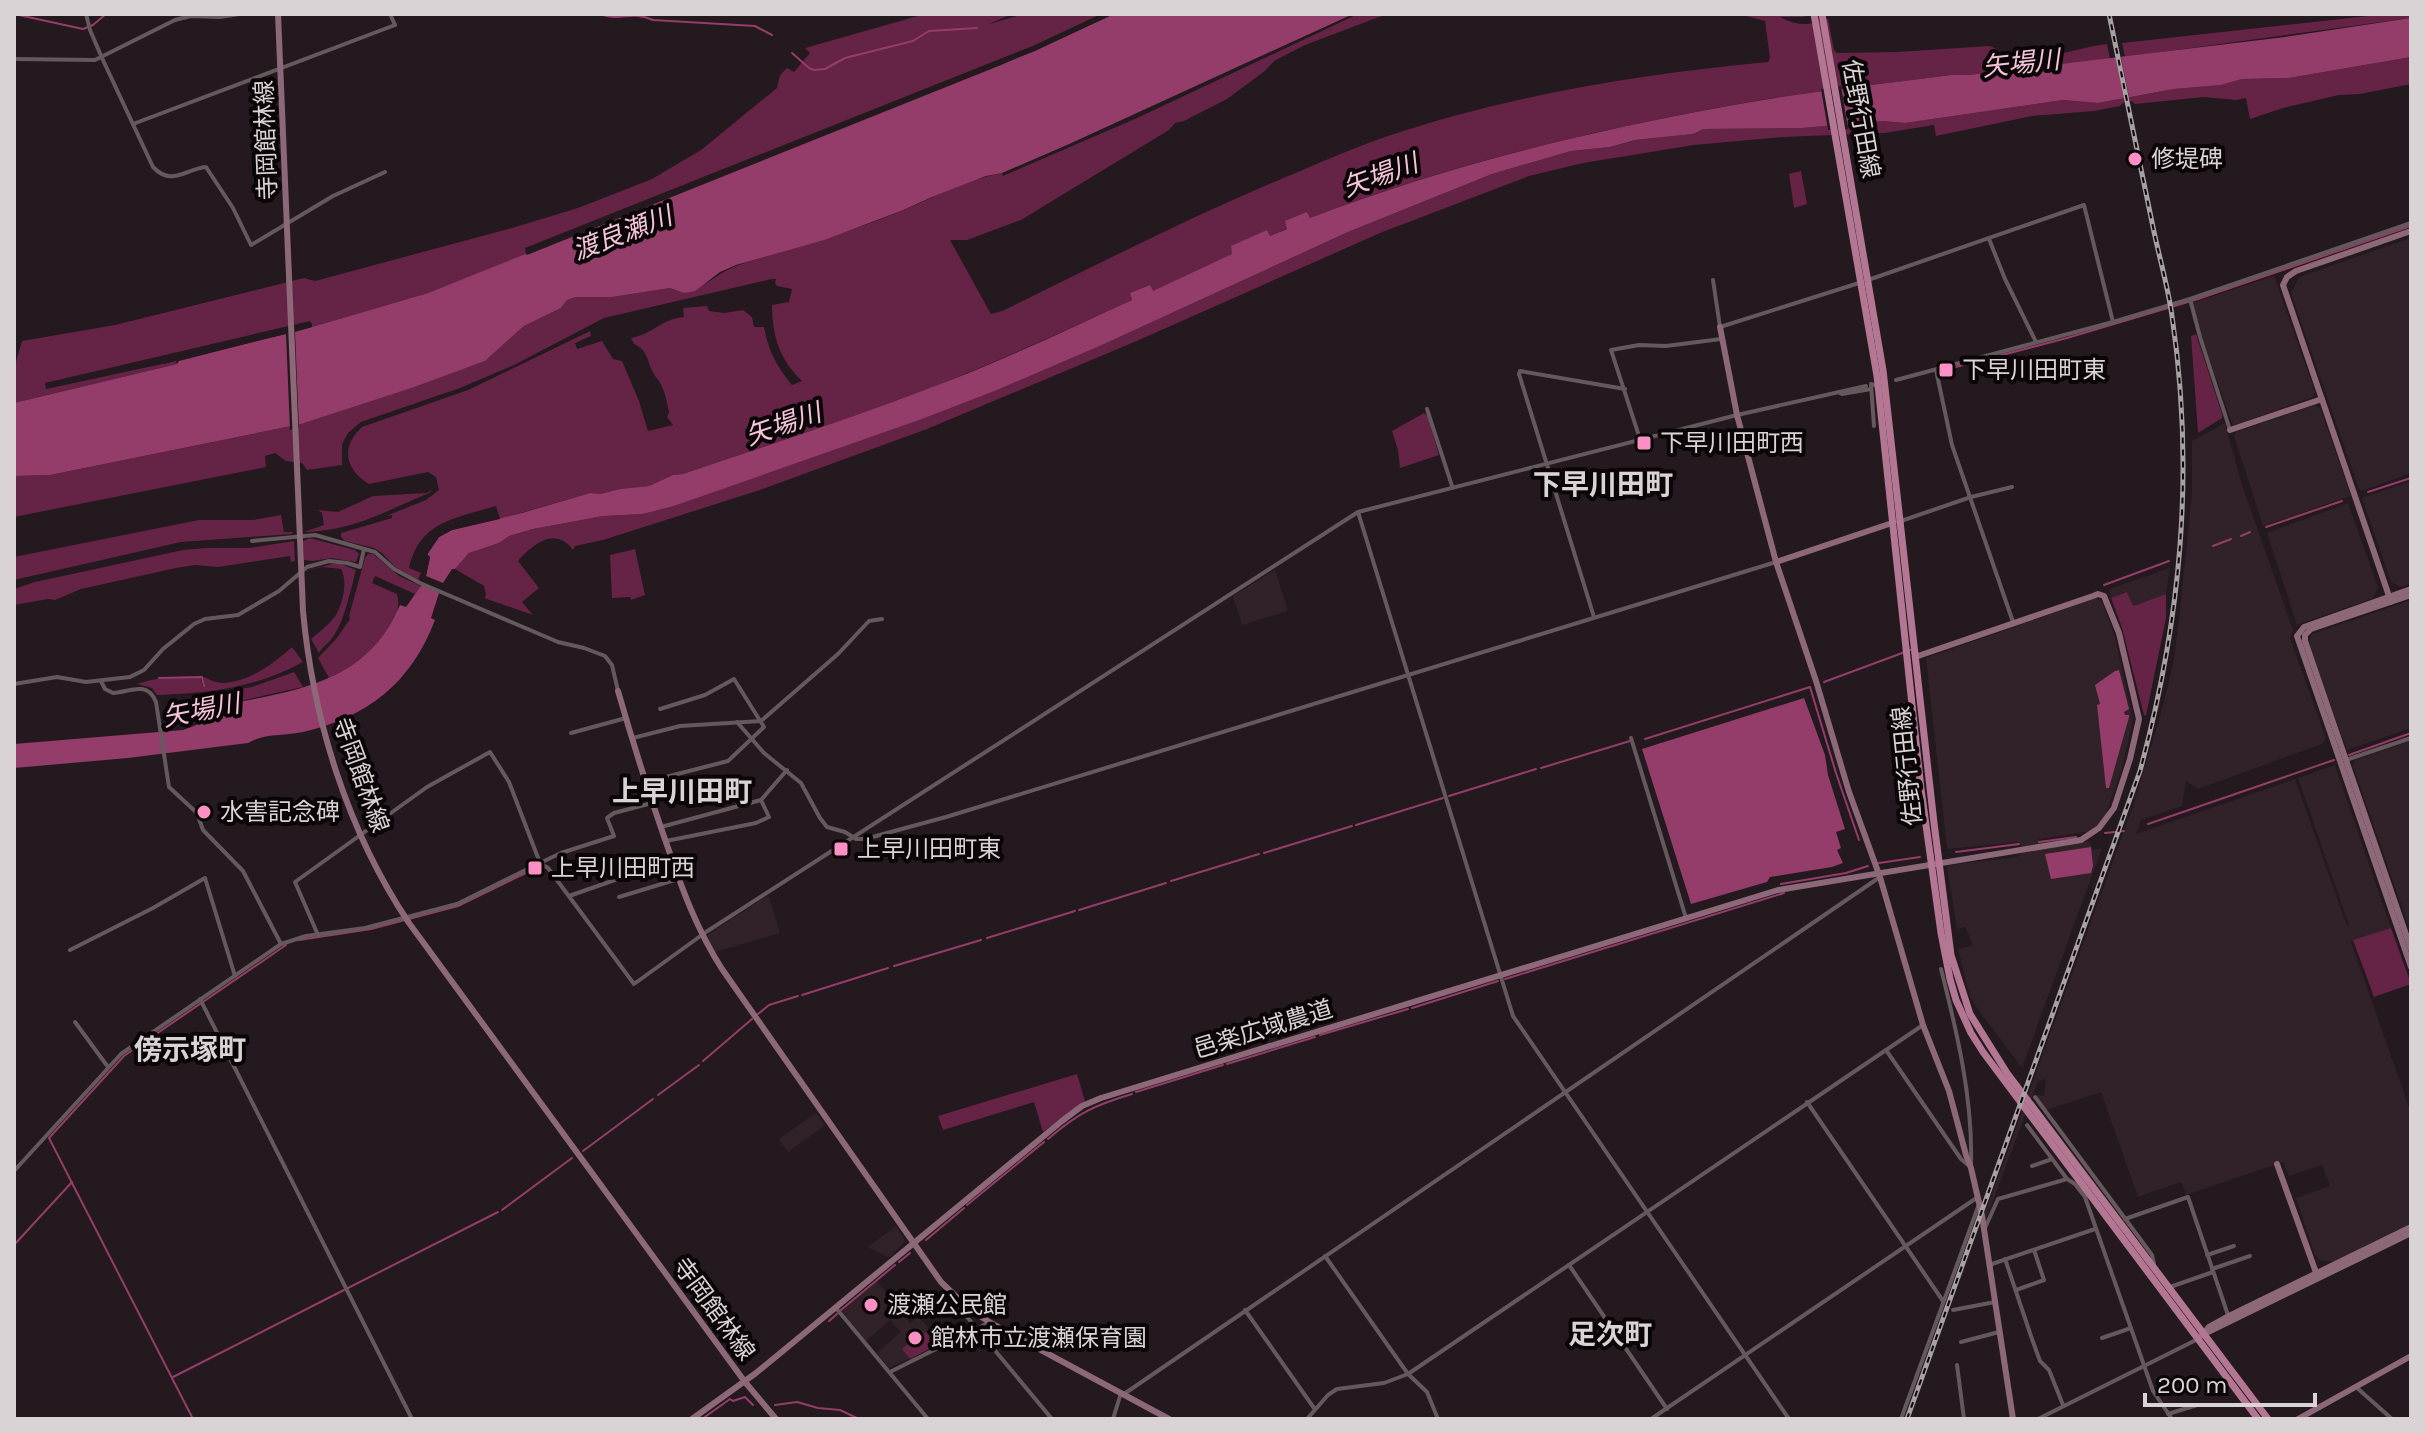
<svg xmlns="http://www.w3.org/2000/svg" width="2425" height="1433" font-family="Karla,'Noto Sans JP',sans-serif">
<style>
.built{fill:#302228}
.green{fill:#652345}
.water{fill:#953d6a}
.pier{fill:#23191e}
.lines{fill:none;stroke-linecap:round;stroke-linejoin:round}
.stream{stroke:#953d6a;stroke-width:2}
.street{stroke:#65595e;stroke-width:4}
.secondary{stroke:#8c6878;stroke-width:6}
.primary{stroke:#b47793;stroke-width:7}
.rail-casing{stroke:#a8a0a3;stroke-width:5}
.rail{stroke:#0a0607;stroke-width:2;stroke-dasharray:6;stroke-linecap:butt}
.poi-dot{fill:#fc8fc3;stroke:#0a0607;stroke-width:3}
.labels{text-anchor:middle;stroke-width:8;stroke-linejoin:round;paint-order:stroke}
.street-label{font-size:24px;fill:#dad3d6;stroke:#0a0607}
.poi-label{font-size:24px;fill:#dad3d6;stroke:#0a0607;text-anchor:start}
.water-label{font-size:26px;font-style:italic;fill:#f6c4d9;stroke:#0a0607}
.quarter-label{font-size:28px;font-weight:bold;fill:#dad3d6;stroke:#0a0607}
</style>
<rect width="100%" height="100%" fill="#23191e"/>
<g class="built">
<path d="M2411,238v235l-49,18 -3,-2 -68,-196 8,-16z"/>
<path d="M2274,276l41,116 -2,5 -80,29 -33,-94 -7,-29z"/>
<path d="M2315,405l5,3 31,88 -88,30 -29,-90 2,-4z"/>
<path d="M2225,423l16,59 52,148 -3,8 36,100 -4,6 -124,45 -12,-8 -4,25 -41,14 -5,14 159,-55 52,147 2,-1 -51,-147 37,-13 56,163 -40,14 60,171v110l-78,39 -13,-2 -5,-5 -19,-57 34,-12 -8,-21 -33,11 -6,-14 -97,33 -5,-13 -43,15 -37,-105 -55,18 -10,-15 8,1 2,-17 -8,2 -53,141v-9l148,-407 27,-89 13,-52 6,-45 13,-128v-51z"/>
<path d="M2411,481v103l-10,3 -10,-5 -29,-84z"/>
<path d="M2348,503l30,84 -5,11 -76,27 -30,-92z"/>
<path d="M2170,568l-4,26 -34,12 -5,-14 -16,6 -2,-7 3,-3z"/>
<path d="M1275,570l13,41 -46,14 -9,-29z"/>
<path d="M2096,598l6,4 13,35 18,83 -11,48 -17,49 -13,14 -53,8v5l-18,3 -1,-5 -73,7 -21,-191z"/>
<path d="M2411,600v128l-64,22 -39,-107 4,-9z"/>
<path d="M2411,741v192l-58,-167 2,-6z"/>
<path d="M2090,841l2,9 10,-2 -80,220 -48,-64 -5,-11 -11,-44 15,-4 -8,-18 -8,2 -10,-62 4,-2 67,-8 4,-5z"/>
<path d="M765,897h4l11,36 -65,19 -8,-14 1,-3z"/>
<path d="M816,1113l9,12 -37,27 -9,-13z"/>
<path d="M896,1226l9,15 -14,15 -3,1 -20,-10z"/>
<path d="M877,1281l33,42 9,-6 23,27 -53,24 -12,-15 24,-21 -11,-12 -24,21 -24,-30z"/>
</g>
<g class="green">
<path d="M925,14h87l-23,10 35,-10h77l-66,31 -510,203 2,7 -99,38 -116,34 -2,-6 -265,62 1,6 130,-28 1,3 -163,39v-34l8,-28 93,-16 189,-47 11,3 197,-53 66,-20 74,-29 49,-29 76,-62 3,-13 7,-7 7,4 16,-19 -5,-5z"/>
<path d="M1358,14h29l-82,31 -31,16 -9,10 -38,28 -43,22 -9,2 -6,7 -148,90 -54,20h-17l41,74 11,-3c99,-48 195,-98 296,-139 30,-13 60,-26 90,-36 123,-41 252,-62 380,-74l2,-4 -5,-37 -26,-7h74l-10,3h-23c20,10 27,8 48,2l6,31 3,3 60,-1 92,-6c10,2 13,10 22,12 20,7 73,-12 96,-14l3,15 -141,16h-18c-74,10 -150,17 -224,31 -142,26 -282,60 -417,112l-3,-6 -19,16 -18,8 -3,-5 -36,16 2,7 -81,38 -2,-7 -20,8 2,7c-61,28 -122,56 -184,81 -87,34 -176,63 -265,93l-10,1 -24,11 -29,3 -20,5 -10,-1 -90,26 -4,-13c-39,12 -77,15 -87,62l12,5 -3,7 -23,-13 -13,-14 -8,-5 -29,-7 -4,-4v-4l51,-15v-3l-6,1 40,-16 13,-10 -3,-13 -8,-5 -59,12c-25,-15 -28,-38 -7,-57l106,-37 122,-59 1,5 -16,7 2,6 25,-8 11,18 9,2 17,40 9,30 25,-6 -6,-8 2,-5c-2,-8 -3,-17 -7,-25 -2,-6 -8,-11 -10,-17 -6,-12 -4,-19 -18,-26l-3,-6c24,-5 30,-19 53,-21l-1,-9 24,-2 2,5 15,2 19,-3 9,7 2,10h10c4,23 13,40 28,58l10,-4c-22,-21 -30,-45 -30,-76l17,-3 3,-13 -15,-3 -2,-3 1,-4h-4l-168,39 -90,47 -54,23 -99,34 -13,11 -6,11v21l-35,5 -5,-7 -16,-2 -11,-8 -10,3 1,11 -252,50v-41l36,-1 251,-51 184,-63 39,-35 37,-18 6,-8 9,-3h36l58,-9c23,12 46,-15 66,-22 54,-19 110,-32 163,-54 34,-14 67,-32 103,-39l1,3 2,-1 132,-57z"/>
<path d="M2387,14h24v4l-286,39 -3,-14z"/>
<path d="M2411,57v27l-51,10 -21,1 -56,13 -33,11 -4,-21 -10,2 -32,-3 -69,7 -3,-3 -9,2 -3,3 -26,5 -62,5 -96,20 -2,-11 -50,8 -101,4 -89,8 -111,18 -54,13 -149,57 -241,107 -212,89 -167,61 -157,50 -28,6 -2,4c-18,-25 -41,-5 -55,11l21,27 -17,14 11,13 -49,-17 2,-3 -2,-9 -29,-17 14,-16 30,-10 10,-7 24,-7 70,-13 40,-2 31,-8 328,-118 100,-43 246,-113 144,-58 79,-23 39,-4 25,-7 58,-6 9,-5 100,-1 81,-7 22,2 158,-23 35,3 76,-14 47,-4 21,-6 47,-1z"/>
<path d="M1801,171l6,33 -13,4 -5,-34z"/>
<path d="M2196,334l26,80v4l-24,15 -7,-97z"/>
<path d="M1424,413l4,3 11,39 -39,13 -2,-18 -6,-19z"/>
<path d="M432,489l-3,4c-43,18 -76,38 -125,39l20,-7 -2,-12 -4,-3 20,2 35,-16 54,-3z"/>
<path d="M281,515l3,17h9l-1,2 -111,8 -167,38v-23l185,-37h54z"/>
<path d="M310,538l45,12 4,4 -3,8 -25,-4 -18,3 -9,-1 -1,-19z"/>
<path d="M294,541l1,20 -4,1 -1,-6 -72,11 -23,-2 -19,3 -95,21 -26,11 -7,-1 -34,6v-16l21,-7 148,-32 23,-2h44z"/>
<path d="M635,549l10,46 -14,5 -1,-3 -18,1 -2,-43z"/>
<path d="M368,554h5l26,22 22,10 -6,8 -40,-18 -3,7 25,11c10,36 -39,71 -68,84l-11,-20 18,-19 14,-20 -1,-3 16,-58z"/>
<path d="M332,564h9l15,6c-5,18 -12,54 -24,68 -4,6 -9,8 -13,15l-8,-14c8,-7 19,-15 25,-24 7,-12 12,-34 5,-46l-18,-2 -18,4z"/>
<path d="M2127,592l6,14 33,-12v24l-20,98 -2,-1 -22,-87 -11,-30z"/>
<path d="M292,647l11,15c-45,25 -95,32 -146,33l-5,-7 -15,-4c20,-7 42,-8 63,-7l3,10 2,-1 -2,-9c6,2 13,6 19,6 27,-1 51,-19 70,-36z"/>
<path d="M294,672l9,15 -86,19 -2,-10h-5v-2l42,-7z"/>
<path d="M2391,928l20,56 -37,13 -21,-57z"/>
<path d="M1077,1074l8,27 -42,31 -9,-30 -91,28 -5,-14z"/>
<path d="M923,1331l2,2 2,-1 11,12 -28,15 -8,-10z"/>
</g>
<g class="water">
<path d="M1114,14h239l-286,131 -65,28 -16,3 -54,21 -31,14 -77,29 -88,25 -16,7 -25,19 -11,2 -14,-5 -58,9h-36l-9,3 -6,8 -37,18 -39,35 -71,26 -113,37 -251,51 -36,1v-73l163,-39 2,-3 133,-34 116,-34 607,-242z"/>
<path d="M2411,18v39l-122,21 -47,1 -21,6 -47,4 -76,14 -35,-3 -158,23 -22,-2 -81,7 -99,1 -10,5 -58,6 -25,7 -39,4 -79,23 -144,58 -246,113 -100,43 -83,32 -245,86 -31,8 -40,2 -70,13 -24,7 -10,7 -30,10 -14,16h-3l-9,14 -17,-7 4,-19 -3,-2 12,-18 13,-7 70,-17 68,-20 10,1 20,-5 29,-3 24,-11 10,-1c89,-30 178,-59 265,-93 62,-24 123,-53 184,-81l-2,-7 20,-8 3,6 79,-37 -1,-8 36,-16 3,6 17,-7 -2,-8 22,-9 3,6c135,-52 275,-86 418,-112 73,-14 149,-21 223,-31h18l316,-38z"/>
<path d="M423,583l17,7 -9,28 4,2c-24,63 -67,97 -132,112 -18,4 -39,1 -55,11l-120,15 -114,10v-24l169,-14 16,-6 8,-16 -1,-8 6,7c76,-15 155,-21 188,-102l6,2z"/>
<path d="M2119,670l10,39 -5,3 1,3h4v2l-20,71h-3l-9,-83 3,-1 -5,-19 20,-14z"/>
<path d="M1804,698l21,57 3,20 17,54 -9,3 5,16 -4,2 6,13 -11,4 -62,10 -3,5 -76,22 -49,-155z"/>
<path d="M2091,847l2,19 -2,7 -40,6 -6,-25z"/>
</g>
<g class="pier">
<path d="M1105,14h9l-113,51 -474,190 -2,-4 509,-203z"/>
<path d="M2120,53l10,49 -5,1 -10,-49z"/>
<path d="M1841,86l7,43 -20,1 -7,-41z"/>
<path d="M312,323v4l-17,5 4,96 -9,2 -4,-96 -123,30 15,-7z"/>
<path d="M499,515l1,4 -48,11 -13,7 -12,17 3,3 -4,19 -3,-2 2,-15 -2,-5 14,-20 13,-8z"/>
</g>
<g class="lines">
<g class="stream">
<path d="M14,14l69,15 10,-4 13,-11"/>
<path d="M600,14c22,8 31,-4 53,6l102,6 17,9"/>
<path d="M792,53l17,15 5,2 11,-1 20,-11 68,-17 16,-10 48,-3"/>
<path d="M1948,369l119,-31 131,-39 213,-73"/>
<path d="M2368,492l43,-14"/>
<path d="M2266,527l76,-26"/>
<path d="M2241,536l9,-4"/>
<path d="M2213,546l18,-7"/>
<path d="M2104,585l65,-24"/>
<path d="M159,678l43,-1 2,9"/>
<path d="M1824,682l89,-33"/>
<path d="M1645,739l165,-52 26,86 23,67"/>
<path d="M2349,755l62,-22"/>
<path d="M1541,768l89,-27"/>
<path d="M1449,796l87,-27"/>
<path d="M2148,824l186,-64"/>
<path d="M1356,825l87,-27"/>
<path d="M2105,833l19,-2"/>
<path d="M2039,842l37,-5"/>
<path d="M1956,852l63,-8"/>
<path d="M1264,853l88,-27"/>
<path d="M1879,863l41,-6"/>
<path d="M1171,881l88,-27"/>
<path d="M1781,884l65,-11 22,-7"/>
<path d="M1079,910l87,-27"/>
<path d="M987,938l88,-27"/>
<path d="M299,940l72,-11 87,-23 80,-39"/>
<path d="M894,966l87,-26"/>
<path d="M1505,979l279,-86"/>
<path d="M802,995l86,-27"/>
<path d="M1412,1008l86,-27"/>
<path d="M758,1014l11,-9 29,-9"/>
<path d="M1320,1035l88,-26"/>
<path d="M703,1061l49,-42"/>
<path d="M1227,1064l88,-27"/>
<path d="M1136,1092l87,-27"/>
<path d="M658,1095l41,-30"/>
<path d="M1048,1139c30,-26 47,-34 84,-45"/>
<path d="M583,1151l70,-52"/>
<path d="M967,1205l77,-63"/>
<path d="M502,1210l70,-52"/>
<path d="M926,1240l38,-32"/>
<path d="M14,1245l58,-63"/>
<path d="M899,1262l11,-9"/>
<path d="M348,1288l150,-76"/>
<path d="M841,1310l54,-45"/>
<path d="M829,1321l8,-7"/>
<path d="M173,1377l171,-87"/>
<path d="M775,1405l22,-3 21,6 22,2 19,9"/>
<path d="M193,1419l-144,-281 75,-82 162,-111"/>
<path d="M702,1419l28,-20 3,2 12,-4 8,8"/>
</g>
<g class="street">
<path d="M86,14l4,16 12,28 51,109c19,20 32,2 53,0l27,41 18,37 82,-49 52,-24"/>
<path d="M390,14l5,11"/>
<path d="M14,59l81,1 80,-40 16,-4 29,1 19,-3"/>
<path d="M133,124l262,-99"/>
<path d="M1989,239l16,40 31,63"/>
<path d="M1713,280l7,47 139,-44"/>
<path d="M1868,280l216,-75 29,117"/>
<path d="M2190,299l10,38 30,93"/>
<path d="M1936,370l16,75 61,177"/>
<path d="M1896,380l217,-58 77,-23 221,-76"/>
<path d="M1838,392l4,2 29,-5"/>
<path d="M1427,409l25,77"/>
<path d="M1874,426l-3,-42 7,2"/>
<path d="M1640,439l-29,-89 28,-5 27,1 55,-7"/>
<path d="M1358,512l155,504 276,403"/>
<path d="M1898,522l73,-25 41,-10"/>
<path d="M252,541l63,-6 60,17 19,17 26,14 138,59 26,6 21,8 7,9 6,26"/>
<path d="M1594,617l-75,-243 1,-3 105,18"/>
<path d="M101,681l4,8 8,4c18,-1 34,-13 43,9l13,85 28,26 6,17 40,41 38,73"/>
<path d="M14,684l43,-7 29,5 44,-5 14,-7 19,-21 31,-25 11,-5 33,-4 41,-24 28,-24 22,-6 18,2 13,4 4,-18"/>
<path d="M737,722l27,31 37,30 19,35 7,9 18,5 11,7h9l81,-22 830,-255"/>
<path d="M571,733l55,-15"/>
<path d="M633,738l47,-12 81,-5 77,-67 31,-33 13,-2"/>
<path d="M1631,738l55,180"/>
<path d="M2346,760l65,-22"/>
<path d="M646,782l82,-21 36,-34 -30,-48 -29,16 -45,14"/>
<path d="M661,827l100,-27 26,-30"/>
<path d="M666,841l90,-18 13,-6 -8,-17"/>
<path d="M569,896l103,-36"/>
<path d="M619,897l59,-18"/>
<path d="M318,935l-23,-53 132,-95 63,-35 19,30 31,81 21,-10 53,-17 -7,-18 7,-5 38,-10"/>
<path d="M70,950l83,-42 52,-30 30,98"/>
<path d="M1941,969c16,63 32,130 30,196"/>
<path d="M200,999l212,420"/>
<path d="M75,1022l33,45"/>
<path d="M1886,1050l75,109 7,6"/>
<path d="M2035,1097l117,158 2,9"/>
<path d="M1807,1102l136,199"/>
<path d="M2027,1125l40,54"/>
<path d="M2032,1166l20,-7"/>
<path d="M14,1171l107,-117 160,-110 25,-8 59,-8 92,-24 83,-41 8,5 86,116 72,-52 652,-420 379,-97 129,-29"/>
<path d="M2125,1219l63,-22 41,121"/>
<path d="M1985,1228l13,-29 69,-20 8,5 10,13 68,194 19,28"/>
<path d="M2207,1255l27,-9"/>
<path d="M1325,1256l83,118 19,18 11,27"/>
<path d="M2005,1259l27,80 8,22 9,9 14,35"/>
<path d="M1569,1265l98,144"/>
<path d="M1989,1265l106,-36"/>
<path d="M2212,1269l38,-13"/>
<path d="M2170,1287l43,-15"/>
<path d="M2016,1290l28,-10 -10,-30"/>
<path d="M953,1296l9,15 90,108"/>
<path d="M836,1308l92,111"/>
<path d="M1245,1310l69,98"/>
<path d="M1953,1310l42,-8"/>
<path d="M2102,1338l29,-10"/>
<path d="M1961,1342l38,-10"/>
<path d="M1957,1365l7,54"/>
<path d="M890,1372l98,-49"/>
<path d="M2356,1387l36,32"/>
<path d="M1124,1394l756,-517"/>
<path d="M2168,1414l29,-9"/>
<path d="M1113,1419l8,-26"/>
<path d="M1307,1419l21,-24 9,-6 47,-6 24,-9 515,-349"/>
<path d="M1651,1419l327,-222"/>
<path d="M1901,1419l77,-212"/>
<path d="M2038,1419l158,-79"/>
</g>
<g class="secondary">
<path d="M278,14l25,597c10,109 45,221 106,312l336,459 31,37"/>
<path d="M1720,327l17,88 39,147 40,119 33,111 31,85 43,148 26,66 17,64 5,13 11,48 31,203"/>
<path d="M2230,430l92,-31"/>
<path d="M1776,562l116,-39"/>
<path d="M2411,589l-107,38 -7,9 114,331"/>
<path d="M2411,595l-100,34 -6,6v6l106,308"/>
<path d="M2391,602l-108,-317 4,-8 9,-6 115,-40"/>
<path d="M618,691c15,52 31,103 49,154 15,44 30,85 55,124l219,313 26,25 22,15 180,97"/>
<path d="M2277,1164l41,114"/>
<path d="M2206,1333l205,-100"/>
<path d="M2202,1335l7,-8 20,-11 182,-89"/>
<path d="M692,1419l64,-46 306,-252 20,-15 19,-8 677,-208 303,-50 18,-12 15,-20 16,-49 9,-40 -20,-86 -15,-37 -6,-2 -5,2 -178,61"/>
<path d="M2298,1419l113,-63"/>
</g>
<g class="primary">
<path d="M1814,14l63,362 44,413 20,144 9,46 6,21 15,33 12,19 275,367"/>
<path d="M1822,14l61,356 51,453 17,132 19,59 37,59 261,346"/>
</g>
<g class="rail-casing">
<path id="rail" d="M1907,1419l233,-648c41,-151 55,-299 32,-455 -4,-30 -13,-59 -19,-89 -15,-71 -29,-142 -44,-213"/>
</g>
<use href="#rail" class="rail"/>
</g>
<g class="poi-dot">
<circle cx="2135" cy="159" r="8"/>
<rect x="1938" y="362" width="16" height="16" rx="4"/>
<rect x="1636" y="435" width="16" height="16" rx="4"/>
<circle cx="204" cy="812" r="8"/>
<rect x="833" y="841" width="16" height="16" rx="4"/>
<rect x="527" y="860" width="16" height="16" rx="4"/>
<circle cx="871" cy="1305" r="8"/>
<circle cx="915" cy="1338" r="8"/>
</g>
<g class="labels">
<g class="street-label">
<text transform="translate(1861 119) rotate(80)" y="8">佐野行田線</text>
<text transform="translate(266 140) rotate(-92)" y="8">寺岡館林線</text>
<text transform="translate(1907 766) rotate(-96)" y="8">佐野行田線</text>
<text transform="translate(361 775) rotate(70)" y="8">寺岡館林線</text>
<text transform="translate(1263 1029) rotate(-17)" y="8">邑楽広域農道</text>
<text transform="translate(714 1309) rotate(54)" y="8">寺岡館林線</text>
</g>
<g class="poi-label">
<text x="2151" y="167">修堤碑</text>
<text x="1962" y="378">下早川田町東</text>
<text x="1660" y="451">下早川田町西</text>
<text x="220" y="820">水害記念碑</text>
<text x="857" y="857">上早川田町東</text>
<text x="551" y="876">上早川田町西</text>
<text x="887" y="1313">渡瀬公民館</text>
<text x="931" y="1346">館林市立渡瀬保育園</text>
</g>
<g class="water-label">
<text transform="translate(2021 63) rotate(-6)" y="9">矢場川</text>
<text transform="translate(1380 175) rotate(-20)" y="9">矢場川</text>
<text transform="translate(622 233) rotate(-21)" y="9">渡良瀬川</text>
<text transform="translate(783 424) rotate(-19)" y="9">矢場川</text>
<text transform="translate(201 710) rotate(-11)" y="9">矢場川</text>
</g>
<g class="quarter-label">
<text x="1603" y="494">下早川田町</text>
<text x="682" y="801">上早川田町</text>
<text x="190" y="1059">傍示塚町</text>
<text x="1610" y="1344">足次町</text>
</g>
</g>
<rect width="2425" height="1433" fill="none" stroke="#dad3d6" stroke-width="32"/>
<path d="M2145 1393v12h170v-12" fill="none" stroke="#dad3d6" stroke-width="4"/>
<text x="2157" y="1393" font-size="24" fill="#dad3d6" stroke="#0a0607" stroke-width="6" paint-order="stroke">200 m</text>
</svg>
